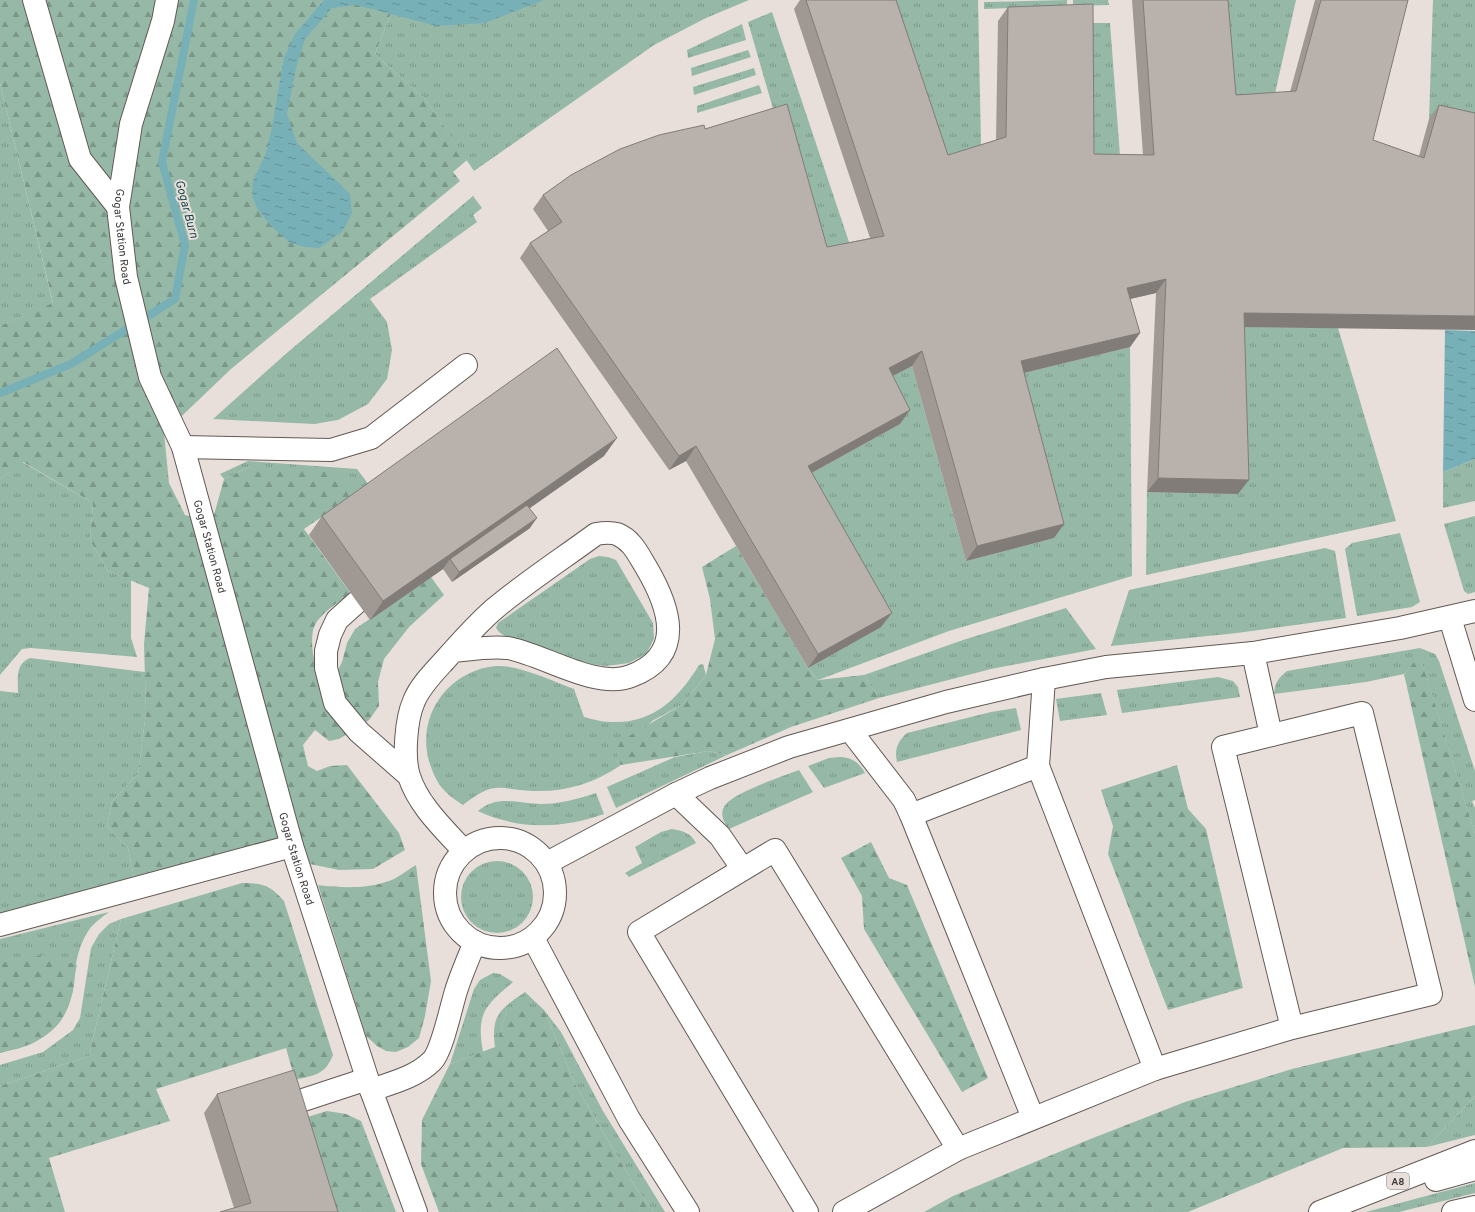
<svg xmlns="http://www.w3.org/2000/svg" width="1475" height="1212" font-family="Overpass,sans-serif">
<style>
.grass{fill:url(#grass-tufts)}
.forest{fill:url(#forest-firs)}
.water{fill:url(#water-ripples)}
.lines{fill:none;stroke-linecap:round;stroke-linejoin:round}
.stream{stroke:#78b0b8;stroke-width:8}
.minor-casing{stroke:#625955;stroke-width:24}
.major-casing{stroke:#625955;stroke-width:24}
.minor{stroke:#fff;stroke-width:22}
.major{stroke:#fff;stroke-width:22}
.wall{fill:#9f9893}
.shaded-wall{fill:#827c78}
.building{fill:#b9b1ab;stroke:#827c78}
.labels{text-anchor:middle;stroke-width:4;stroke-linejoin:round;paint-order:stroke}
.shield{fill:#e8dfda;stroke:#706b69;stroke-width:1}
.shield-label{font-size:10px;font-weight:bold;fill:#3d3938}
.street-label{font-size:11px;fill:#3d3938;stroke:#e8dfda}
.water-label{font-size:12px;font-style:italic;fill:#12454c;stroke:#e8dfda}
</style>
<defs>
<pattern id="grass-tufts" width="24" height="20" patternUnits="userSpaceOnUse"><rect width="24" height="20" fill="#95b9a6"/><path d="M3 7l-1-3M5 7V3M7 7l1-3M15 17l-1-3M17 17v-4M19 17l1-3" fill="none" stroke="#7b9788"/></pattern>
<pattern id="forest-firs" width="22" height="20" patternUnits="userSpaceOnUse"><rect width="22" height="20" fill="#95b9a6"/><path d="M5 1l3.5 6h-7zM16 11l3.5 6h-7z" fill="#7b9788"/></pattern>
<pattern id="water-ripples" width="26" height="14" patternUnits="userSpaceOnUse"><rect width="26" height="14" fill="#78b0b8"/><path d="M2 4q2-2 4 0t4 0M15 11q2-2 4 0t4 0" fill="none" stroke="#649097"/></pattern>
</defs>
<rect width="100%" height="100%" fill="#e8dfda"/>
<g class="grass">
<path d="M396,0h353l-43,18 -52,27 -180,126 -49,-72 -50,-45z"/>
<path d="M881,0h97l3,145 -46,15z"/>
<path d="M1067,0v6l-83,3v-7z"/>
<path d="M1073,0h35l1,5 -36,1z"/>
<path d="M1217,0h79l-22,98 -49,3z"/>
<path d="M1433,0h42v130l-46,-11z"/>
<path d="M772,12l81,242 -36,7 -69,-239z"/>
<path d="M1083,23h27l11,146h-37z"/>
<path d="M742,24l4,16 -58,18 -1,-8z"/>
<path d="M748,50l3,7 -59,19 -1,-8z"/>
<path d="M754,68l2,7 -62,20 -1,-8z"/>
<path d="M0,83l53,221 -53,22z"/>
<path d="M759,85l3,8 -65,20v-7z"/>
<path d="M473,196l9,12 -9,7 4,7 -107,77 17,23 5,28 -5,29 -19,25 -30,16 -24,4 -101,-5 75,-67z"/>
<path d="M1234,327l104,1 58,193 -250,54 1,-83 91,2z"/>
<path d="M1130,347l2,229 -183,55 -131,49 -10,-12 -10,-188 102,-56 -21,-41 33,-17 54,195 88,-23 -43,-162z"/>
<path d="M1475,459v42l-32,7v-36z"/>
<path d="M248,461l109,8 12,16 -15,10 -105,-28 -25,12 -4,-5z"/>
<path d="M22,462l71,41 -3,37 18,31 23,9v58l6,19 -106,-9 -9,1 -22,26v-196z"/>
<path d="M1475,516v76l-7,2 -4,-3 -20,-67z"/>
<path d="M1400,533l20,69 -8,5 -55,9 -12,-67 7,-6z"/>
<path d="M1325,548l10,3 11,67 -109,15 -126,13 18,-56z"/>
<path d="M599,556l9,1 8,3 37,63 1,16 -8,15 -17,9 -23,3 -22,-3 -78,-26 -7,-5 -3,-4 2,-5 92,-64z"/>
<path d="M1066,608l30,41 -105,20 -112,29 -15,-23 99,-35z"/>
<path d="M1420,648l15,6 4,7 36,110v29l-3,1 3,7v26l-55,-178 -16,18 -38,8 -92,12c1,-11 4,-16 13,-23z"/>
<path d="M30,658l115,14 1,40 -8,62 -26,27 -5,25 21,22 7,34 -135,33v-224l18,2c0,-15 -3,-29 12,-35z"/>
<path d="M703,664l3,11 -23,29 -31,17 -36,39 5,5c-26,18 -55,27 -87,26 -37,-1 -37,-12 -71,14 -7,-5 -14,-9 -19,-15 -8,-8 -12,-20 -15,-29 -13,-46 20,-91 67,-95 23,-1 56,15 78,23l10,28c8,2 18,5 27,5 42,2 68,-24 88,-57z"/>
<path d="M1218,677l15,4 5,6 2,10 -118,16 -5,-23z"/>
<path d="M1101,693l6,22 -47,6 -4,-22z"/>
<path d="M1016,708l5,22 -124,32c-3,-13 1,-21 10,-29l84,-21z"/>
<path d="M708,751l19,4 -111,53 -9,-21 68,-30z"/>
<path d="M839,757c12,0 20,5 26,16l-41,15 -16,-22 21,-8z"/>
<path d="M799,770l14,22 -84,37c-6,-7 -10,-17 -3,-25 10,-12 57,-28 73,-34z"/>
<path d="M596,793l8,21c-41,15 -86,16 -126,-3 21,-17 39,-7 63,-7 19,0 37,-5 55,-11z"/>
<path d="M672,829c11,2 18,3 24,14l-67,34 -4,-4 17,-10 -7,-16 26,-15z"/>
<circle cx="497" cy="897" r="36"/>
<path d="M109,912c-8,6 -17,12 -22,21 -24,40 1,80 -52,109 -10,6 -24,8 -35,11v-114z"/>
<path d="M121,919l-32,137 -89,30v-21l43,-13 30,-22 7,-12 11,-70 8,-14 10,-10z"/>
<path d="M493,973l7,1 13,8c-28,24 -37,31 -30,70l-33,12 24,-75 6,-9z"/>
<path d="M525,992l19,18 17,22 42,79 62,101h-11l-18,-24 -60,-102 -32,-76h-37l-12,38c-4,-33 4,-38 30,-56z"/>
<path d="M1475,1096v39l-48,12z"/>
<path d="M1475,1183v10l-76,19h-33z"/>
</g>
<g class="forest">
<path d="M0,0h396l-21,54 50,45 42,61 -14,12 7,9 -229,188 -67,64 5,50 16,32 27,7 12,-43 25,-12 90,6 15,22 -50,34 47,65c-11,7 -31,19 -37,33 -4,10 -2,41 9,46 3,2 8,2 12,3l7,-14 5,-19 8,-14 76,-52 13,18 -35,32 -25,32 -6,23 1,24 -10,14 -30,19 -10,2 -14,-11 -12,15 5,21 9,5 13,-5 17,-1 52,68 6,17 -32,19 -34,1 -34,-7 -6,-25 -164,44 -7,-34 -21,-22 5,-25 26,-27 8,-62 -2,-68 5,-56 -41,-17 -18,-31 3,-37 -70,-41 -23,17v-153l53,-23 -53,-220z"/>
<path d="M736,546l72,122 10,12 46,-5 15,23 -88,29 -64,28 -19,-4 -87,14 -5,-5 3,-18 64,-38 23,-29 9,-36 -5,-40 -8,-32z"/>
<path d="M1420,655l55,179v153l-71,-313z"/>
<path d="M1177,765l11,44 18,20 37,159 -75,22 -60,-156 5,-28 -12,-36z"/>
<path d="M871,842l18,36 18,7 81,193 -26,14 -98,-163 -2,-33 -21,-38z"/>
<path d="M416,865l15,116 -6,35 -6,22 -11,9 -12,5 -10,-1 -9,-5 -11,-10 -48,-151c24,3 48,4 71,-4 9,-3 18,-11 27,-16z"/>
<path d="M242,883c21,0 28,2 42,18l49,154c-8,20 -18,20 -38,25l-9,-32 -130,41 14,32 -121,37 16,54h-65v-126l89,-30 32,-137z"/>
<path d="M44,955l33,10c-3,10 -2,20 -5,30 -10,40 -37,48 -72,58v-90z"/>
<path d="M507,1010h37l32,76 60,102 18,24h-215l-18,-48 1,-44 28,-56 45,-17z"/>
<path d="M1475,1025v71l-48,51 -84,1 -155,64h-264l29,-16 135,-56 97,-38 107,-33z"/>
<path d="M327,1111l19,3 15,7 35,91h-77l-28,-90z"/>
</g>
<g class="water">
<path d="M324,0h220l-59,23 -48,3 -81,-21 -24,3 -27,31 -9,29 -9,46 10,29 53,51 2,19 -9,18 -24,17 -14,-1 -15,-4 -18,-16 -14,-17 -6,-15 1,-14 13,-28 5,-21 13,-74 11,-24z"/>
<path d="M1445,330l30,1v128l-32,13z"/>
</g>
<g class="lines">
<path class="stream" d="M0,393l71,-29 104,-65 10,-54 -23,-83 32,-162"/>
<g class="minor-casing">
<g id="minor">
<path d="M34,0l46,159 38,48"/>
<path id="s1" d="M167,0l-4,21 -32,103 -13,83 8,70 24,100 33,70 109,399 79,244c21,-7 45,-13 61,-29 10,-10 19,-54 24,-70 5,-16 12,-32 19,-49"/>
<path d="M183,447l148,3 40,-12 95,-73"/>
<path d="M357,602l-20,18 -7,15 -4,16v17l9,35 24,29 49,43"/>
<path d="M454,651c18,-2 37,-5 54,-3 35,6 88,42 123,28 56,-21 38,-70 15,-109 -8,-13 -14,-27 -29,-33 -7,-2 -15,-1 -21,0 -34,25 -71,49 -103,76 -17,15 -33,33 -48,50 -11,12 -25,26 -31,41 -8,18 -11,56 -5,75 9,29 35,53 55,75"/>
<path d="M1253,653l18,82"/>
<path d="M850,730l54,70 7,15"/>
<path d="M1038,766l6,-87"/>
<path d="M676,794l44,42 22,32"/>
<circle cx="500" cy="893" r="55"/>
<path d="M547,863l129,-69 34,-16 79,-31 157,-45 98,-23 62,-12 147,-14 147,-25 75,-17"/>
<path d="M0,925l292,-79"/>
<path d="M1155,1069l137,-41 139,-34 -69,-281 -139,34 69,281"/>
<path d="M291,1104l76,-25"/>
<path d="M807,1212l-168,-280 136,-82 183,299"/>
<path d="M844,1212l114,-63 197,-80 -117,-303 -127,49 122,303"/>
</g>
</g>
<g class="major-casing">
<g id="major">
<path d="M1450,618l25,82"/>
<path d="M533,938l96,181 59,93"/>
<path d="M371,1090l45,122"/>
<path d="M1436,1180l39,-11"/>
<path d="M1320,1212l155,-61"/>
<path d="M1453,1212l22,-5"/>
</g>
</g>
<use href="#minor" class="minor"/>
<use href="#major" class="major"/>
</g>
<g class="wall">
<path d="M800,0h96l52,155 48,-15 2,-119 10,-14 86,147 49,1 -11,-155h96l8,95 54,-3 25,-92h93l-35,140 46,16 10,-37 10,-14 36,8 -231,214 -6,167 -91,-2 9,-199 -26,6 10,34 -10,14 -106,26 40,151 -10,14 -88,23 -54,-195 -19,10 7,48 -88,49 69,154 -73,41 -122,-207 -17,9 -149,-212 10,-15 18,-12 -15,-22 10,-14 162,-66 122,118 43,-9 -76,-229z"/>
<path d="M604,456l-75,52 1,20 -78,54 -9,-13 -73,51 -61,-85 13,-19z"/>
<path d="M217,1094l121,118 -104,-4 -30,-95z"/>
</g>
<g class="shaded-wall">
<path d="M1166,279l-10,14 -39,9 10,-14z"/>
<path d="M1244,313l231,3v14l-241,-3z"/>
<path d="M1140,333l-10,14 -119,29 10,-15z"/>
<path d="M922,351l-10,15 -33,17 10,-15z"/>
<path d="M910,410l-10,14 -102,56 10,-14z"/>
<path d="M617,438l-13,18 -152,107 -2,-4 -7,10 -73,51 13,-19z"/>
<path d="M696,446l-10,15 -17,9 10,-14z"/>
<path d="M1158,478l91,2 -11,14 -91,-2z"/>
<path d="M537,518l-7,10 -78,54 7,-10z"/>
<path d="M1064,524l-10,14 -88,23 11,-15z"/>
<path d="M892,613l-11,14 -73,41 10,-14z"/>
</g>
<g class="building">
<path d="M806,0h90l52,155 58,-18 2,-130 85,-3 1,150 60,1 -11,-155h85l8,95 60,-4 25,-91h87l-35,140 51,18 15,-53 36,8v203l-231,-3 5,167 -91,-2 8,-199 -39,9 13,45 -119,28 43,163 -87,22 -55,-195 -33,17 21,42 -102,56 84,147 -74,41 -122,-208 -17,10 -149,-213 32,-21 -19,-27 28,-20 49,-26 39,-14 45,-10 1,4 82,-25 40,143 57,-11z"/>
<path d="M557,348l60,90 -234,163 -61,-85z"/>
<path d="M527,505l10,13 -78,54 -9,-13z"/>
<path d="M294,1070l44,142h-118l31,-9 -34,-109z"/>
</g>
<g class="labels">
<rect class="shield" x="1387" y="1173" width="22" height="16" rx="3"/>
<g class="shield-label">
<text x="1398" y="1185">A8</text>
</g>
<g class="street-label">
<text dy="4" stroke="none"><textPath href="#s1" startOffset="243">Gogar Station Road</textPath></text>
<text dy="4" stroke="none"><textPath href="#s1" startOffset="567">Gogar Station Road</textPath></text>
<text dy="4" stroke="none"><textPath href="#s1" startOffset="891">Gogar Station Road</textPath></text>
</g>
<g class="water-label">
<text transform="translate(187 209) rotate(75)" y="4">Gogar Burn</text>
</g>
</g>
</svg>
